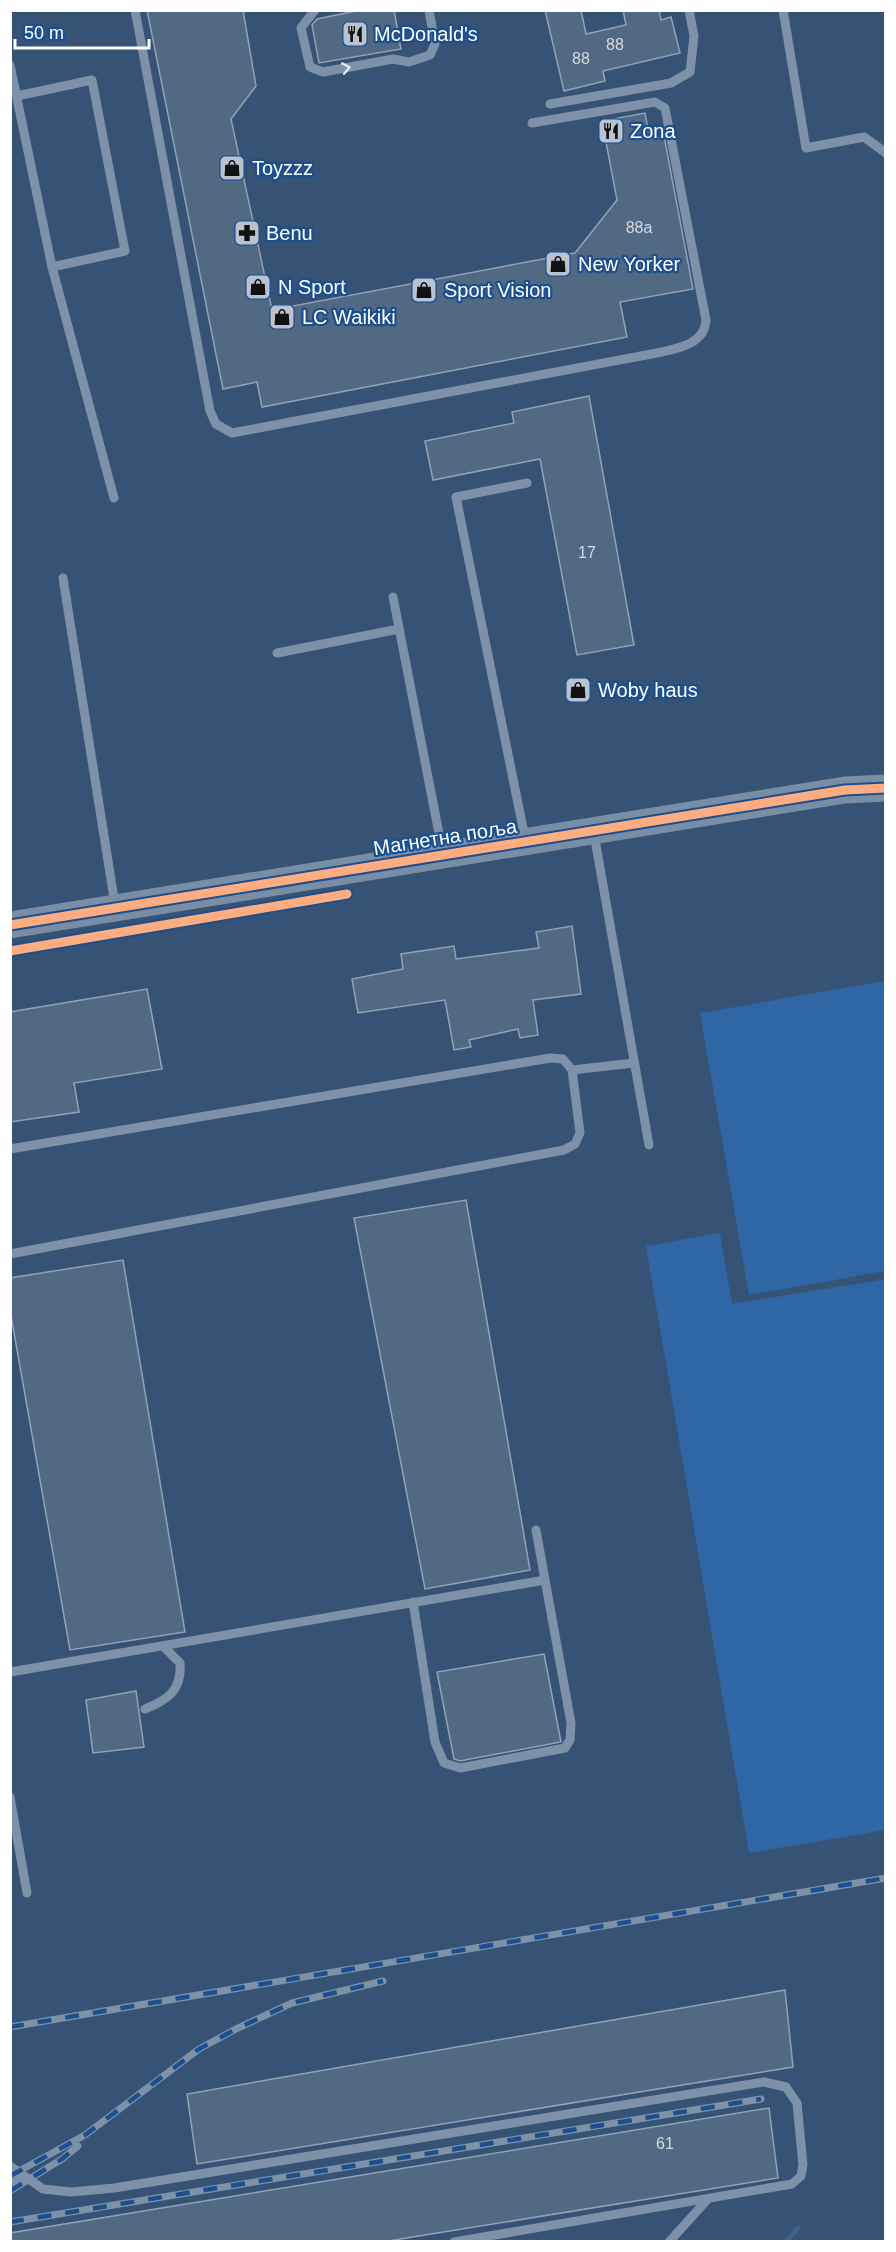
<svg xmlns="http://www.w3.org/2000/svg" width="896" height="2252" font-family="Helvetica,sans-serif">
<style>
.green{fill:#2f66a5}
.lines{fill:none;stroke-linecap:round;stroke-linejoin:round}
.stream{stroke:#3b618d;stroke-width:5}
.building{fill:#526984;stroke:#92a2b6;stroke-width:1.5}
.lane{stroke:#7d92a8;stroke-width:9}
.secondary{stroke:#798da4;stroke-width:27}
.rail-casing{stroke:#7e92a7;stroke-width:7}
.rail{stroke:#1b4f8f;stroke-width:4.5;stroke-dasharray:14;stroke-linecap:butt}
.cycleway-casing{stroke:#1b4f8f;stroke-width:13}
.cycleway{stroke:#ffac80;stroke-width:9}
.oneway{stroke:#e5e9ee}
.labels{text-anchor:middle;stroke-width:4.5;stroke-linejoin:round;paint-order:stroke}
.number-label{font-size:16px;fill:#d4dae0}
.poi-label{font-size:20px;fill:#fff;stroke:#1b4f8f;text-anchor:start}
.street-label{font-size:20px;fill:#fff;stroke:#1b4f8f}
</style>
<rect width="100%" height="100%" fill="#365274"/>
<g class="green">
<path d="M885,981v290l-136,24 -49,-282z"/>
<path d="M720,1233l12,71 154,-25 -1,551 -136,23 -103,-607z"/>
</g>
<g class="lines">
<path class="stream" d="M786,2242l12,-14"/>
</g>
<g class="building">
<path d="M147,10h96l13,76 -25,33 41,191 303,-57 42,-53 -15,-79 43,-8 5,26 14,-3 29,153 -73,13 7,35 -365,70 -5,-25 -34,7z"/>
<path d="M361,10h33l7,39 -82,14 -7,-38 5,-6z"/>
<path d="M545,10h36l5,24 40,-9 -3,-15h36l2,10 10,-3 9,36 -77,18 2,10 -41,10z"/>
<path d="M589,396l45,249 -57,10 -37,-196 -107,21 -8,-39 89,-18 -2,-11z"/>
<path d="M572,926l9,68 -48,6 5,35 -18,3 -2,-9 -49,11 2,7 -17,3 -9,-50 -87,13 -6,-34 51,-10 -2,-15 53,-8 2,13 83,-11 -3,-16z"/>
<path d="M147,989l15,80 -88,14 5,29 -69,10v-110z"/>
<path d="M466,1200l64,370 -105,19 -71,-371z"/>
<path d="M123,1260l62,372 -115,18 -60,-340v-32z"/>
<path d="M544,1654l17,88 -101,19 -6,-2 -17,-87z"/>
<path d="M136,1691l8,56 -51,6 -7,-53z"/>
<path d="M785,1990l8,77 -596,97 -10,-70z"/>
<path d="M769,2108l9,70 -390,63h-378v-8z"/>
</g>
<g class="lines">
<g class="lane">
<path d="M135,10l75,401 6,13 16,9 430,-81c18,-4 43,-9 44,-32l-41,-212 -10,-6 -123,21"/>
<path d="M315,10l-14,18 9,39 13,5 70,-13 16,3 21,-7 5,-11 -6,-34"/>
<path d="M783,10l23,138 58,-11 22,16"/>
<path d="M10,65l42,202 62,231"/>
<path d="M17,96l75,-16 33,171 -73,16"/>
<path d="M550,104l121,-21 19,-11 4,-36 -5,-26"/>
<path d="M63,578l52,327"/>
<path d="M393,597l50,257"/>
<path d="M277,653l122,-24"/>
<path d="M594,834l55,311"/>
<path d="M525,838l-69,-341 71,-14"/>
<path d="M572,1070l62,-7"/>
<path d="M10,1149l540,-91 13,1 9,11 8,63 -5,11 -11,6 -554,104"/>
<path d="M413,1602l22,140 9,21 16,5 105,-20 5,-8 1,-17 -35,-193"/>
<path d="M10,1672l535,-92"/>
<path d="M145,1709c23,-9 37,-19 35,-46l-17,-17"/>
<path d="M10,1797l17,96"/>
<path d="M10,2166l33,23 28,3 43,-4 650,-106 22,5 11,16 6,62 -2,11 -9,8 -338,58"/>
<path d="M10,2183l14,-7"/>
<path d="M669,2242l38,-42"/>
</g>
<path class="secondary" d="M10,925l835,-135 41,-2"/>
<g class="rail-casing">
<g id="rail">
<path d="M10,2027l876,-149"/>
<path d="M10,2176l75,-41 114,-86 37,-20 56,-26 91,-22"/>
<path d="M10,2191l52,-32 16,-13"/>
<path d="M10,2222l751,-123"/>
</g>
</g>
<use href="#rail" class="rail"/>
<g class="cycleway-casing">
<g id="cycleway">
<path d="M10,925l835,-135 41,-2"/>
<path d="M10,951l337,-57"/>
</g>
</g>
<use href="#cycleway" class="cycleway"/>
</g>
<defs><path id="oneway-chevron" d="M-2-3.5L2.5 0L-2 3.5" fill="none" stroke-width="1.6" stroke-linecap="round" stroke-linejoin="round" transform="scale(1.5)"/></defs>
<use class="oneway" href="#oneway-chevron" transform="translate(346 68) rotate(-11)"/>
<defs>
<g id="restaurant-square" transform="scale(1.35)"><rect x="-9" y="-9" width="18" height="18" rx="4" fill="#b9c2ce" stroke="#1b4f8f"/><path d="M-5-6h1v4h1v-4h1v4h1v-4h1v5L-1.5 .5V6h-2V.5L-5-1ZM5-6V6H3V1.5H1.5Q1.5-4 5-6Z" fill="#111"/></g>
<g id="shop-square" transform="scale(1.35)"><rect x="-9" y="-9" width="18" height="18" rx="4" fill="#b9c2ce" stroke="#1b4f8f"/><path d="M-5-2.5h2.3a2.7 3.5 0 0 1 5.4 0H5L5.5 6h-11ZM-1.5-2.5h3a1.5 2.3 0 0 0-3 0Z" fill="#111"/></g>
<g id="pharmacy-square" transform="scale(1.35)"><rect x="-9" y="-9" width="18" height="18" rx="4" fill="#b9c2ce" stroke="#1b4f8f"/><path d="M-2-6h4v4h4v4h-4v4h-4v-4h-4v-4h4Z" fill="#111"/></g>
</defs>
<g fill-rule="evenodd">
<use href="#restaurant-square" x="355" y="34"/>
<use href="#restaurant-square" x="611" y="131"/>
<use href="#shop-square" x="232" y="168"/>
<use href="#pharmacy-square" x="247" y="233"/>
<use href="#shop-square" x="558" y="264"/>
<use href="#shop-square" x="258" y="287"/>
<use href="#shop-square" x="424" y="290"/>
<use href="#shop-square" x="282" y="317"/>
<use href="#shop-square" x="578" y="690"/>
</g>
<g class="labels">
<g class="number-label">
<text x="615" y="50">88</text>
<text x="581" y="64">88</text>
<text x="639" y="233">88a</text>
<text x="587" y="558">17</text>
<text x="665" y="2149">61</text>
</g>
<g class="poi-label">
<text x="374" y="41">McDonald's</text>
<text x="630" y="138">Zona</text>
<text x="252" y="175">Toyzzz</text>
<text x="266" y="240">Benu</text>
<text x="578" y="271">New Yorker</text>
<text x="278" y="294">N Sport</text>
<text x="444" y="297">Sport Vision</text>
<text x="302" y="324">LC Waikiki</text>
<text x="598" y="697">Woby haus</text>
</g>
<g class="street-label">
<text transform="translate(445 837) rotate(-9)" y="7">Магнетна поља</text>
</g>
</g>
<rect width="896" height="2252" fill="none" stroke="#ffffff" stroke-width="24"/>
<path d="M15 39v9h134v-9" fill="none" stroke="#ffffff" stroke-width="3"/>
<text x="24" y="39" font-size="18" fill="#ffffff" stroke="#1b4f8f" stroke-width="4.5" paint-order="stroke">50 m</text>
</svg>
